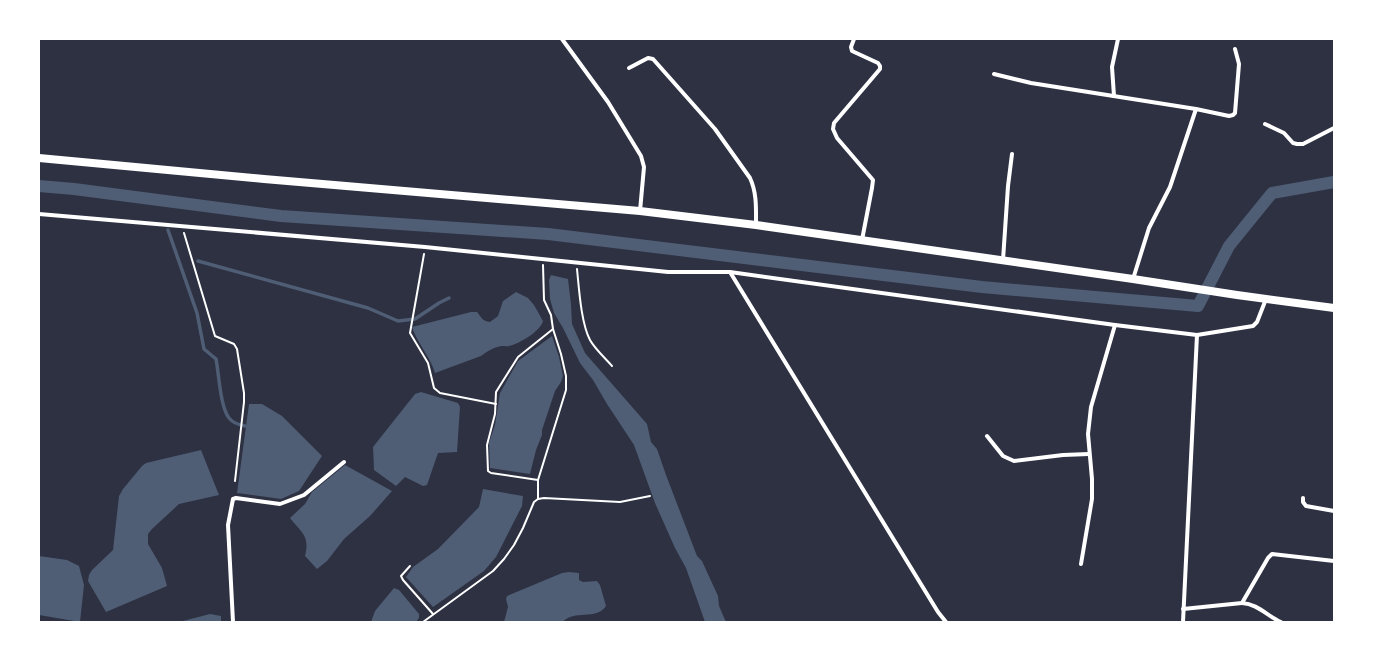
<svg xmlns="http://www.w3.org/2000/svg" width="1373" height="661" font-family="'Exo 2',sans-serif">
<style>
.water{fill:#4f5d75}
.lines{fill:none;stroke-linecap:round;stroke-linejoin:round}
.stream{stroke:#4f5d75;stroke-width:3.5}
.canal{stroke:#4f5d75;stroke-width:12}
.path{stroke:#fff;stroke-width:2}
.minor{stroke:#fff;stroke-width:4}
.secondary{stroke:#fff;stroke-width:8}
</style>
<rect width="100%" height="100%" fill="#2d3142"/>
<g class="water">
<path d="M551,275l17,4 3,25 1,20 13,29 62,71 4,18 6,7 9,26 31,81 5,5 16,35 1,10 7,16h-21l-19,-54 -11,-20 -20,-45 -21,-58 -27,-41 -14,-24 -13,-17 -17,-35 -9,-15 -4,-14 -1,-19z"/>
<path d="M516,292l12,6 6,7 9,16c-2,10 -24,23 -34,25 -5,1 0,0 -6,0 -7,0 -17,6 -22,10l-46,17c-5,-17 -18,-30 -23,-46l59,-15h6c5,6 5,9 13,10l8,-6 5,-15z"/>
<path d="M552,336l7,21 4,19 -2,6 -6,9 -13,39v5l-6,15 -6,24 -40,-6 -1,-25 6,-18 5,-32 18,-32z"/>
<path d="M421,392l37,11 2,4 -3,45 -19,1 -11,32 -4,1 -18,-9 -9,9 -22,-16 -1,-23 42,-53z"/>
<path d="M249,404h13l20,12 40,40 -23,35 -18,8 -44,-6z"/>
<path d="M201,450l18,45 -40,9 -27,25 -4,5v10l14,24 5,18 -61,26 -18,-31 1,-6 3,-5 21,-20 6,-54 4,-7 19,-23 4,-3z"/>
<path d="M345,465l47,26 -22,25 -26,23 -17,22 -10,8 -12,-13c5,-20 -3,-23 -15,-38l15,-14 7,-12z"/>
<path d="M483,489l40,7 -1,10 -26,51 -12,14 -51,36 -27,-30 7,-10 25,-18 41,-42z"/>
<path d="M39,556l28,4 12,6 5,19 -4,37 -41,-7z"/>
<path d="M569,572l10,1v7l4,2 14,-1 3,4 6,21c-10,15 -32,3 -43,16h-59l4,-15 -2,-8 1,-3 55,-23z"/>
<path d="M394,588l5,2 20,24v4l-3,4h-45l4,-11z"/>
<path d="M210,614l11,2v6h-42z"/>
</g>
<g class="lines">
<g class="stream">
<path d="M168,230l29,83 7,36 12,10c3,15 4,47 13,59 4,5 10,7 16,8"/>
<path d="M198,261l170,47 30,13 17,-2 24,-16 10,-5"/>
</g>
<path class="canal" d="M39,186l35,3 207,27 267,18 434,53 216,19 31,-60 43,-53 62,-11"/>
<g class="path">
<path d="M184,233l31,103 19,8 3,5 7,44v9l-9,79"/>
<path d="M424,254l-14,79 18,30 6,25 6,5 56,11"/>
<path d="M577,269c2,19 4,54 13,71 5,9 15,18 22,26"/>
<path d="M538,480l-47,-7 -3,-2 -1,-26 8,-31 1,-22 22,-35 35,-28"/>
<path d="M538,499v-19l28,-90v-14l-5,-22 -8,-25 -2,-14 -7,-15 -1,-35"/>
<path d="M410,566l-9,10 2,4 30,34"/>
<path d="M423,622l70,-51 11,-12 10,-14 9,-17 11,-26 4,-3 6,-1 76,4 30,-6"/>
</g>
<g class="minor">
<path d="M562,39l46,63 33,54 3,11 -4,44"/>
<path d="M854,39l-3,8 1,4 26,12 2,3v3l-46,54 -1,6 4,9 36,42 -1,8 -10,52"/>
<path d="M629,68l19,-10 5,1 62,70 35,49c7,15 6,31 6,47"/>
<path d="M994,74l37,9 165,26"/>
<path d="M1114,96l-2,-29 6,-28"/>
<path d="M1265,124l19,9 9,10 4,1h6l31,-16"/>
<path d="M39,214l386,33 243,25h62l385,53 82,10"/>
<path d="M1003,260l5,-74 4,-32"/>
<path d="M730,272l208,340 8,10"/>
<path d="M1133,279l16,-51 21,-41 26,-78 33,7 4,-1 2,-2 4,-49 -4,-15"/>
<path d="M987,436l16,20 11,5 49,-6 26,-1"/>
<path d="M1303,498v4l3,4 28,5"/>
<path d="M1081,564l11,-65v-20l-4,-45 3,-27 24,-82"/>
<path d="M1242,603c16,1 25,13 39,19"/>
<path d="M1183,609l59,-6 26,-45 4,-4 62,7"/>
<path d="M233,622l-5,-97 5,-26 3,-1 44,6 24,-9 40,-33"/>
<path d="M1183,622l14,-287 56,-9 4,-4 9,-23"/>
</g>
<path class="secondary" d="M39,158l225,21 376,32 116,14 377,54 104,16 97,13"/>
</g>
<rect width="1373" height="661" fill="none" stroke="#ffffff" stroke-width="80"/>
</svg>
